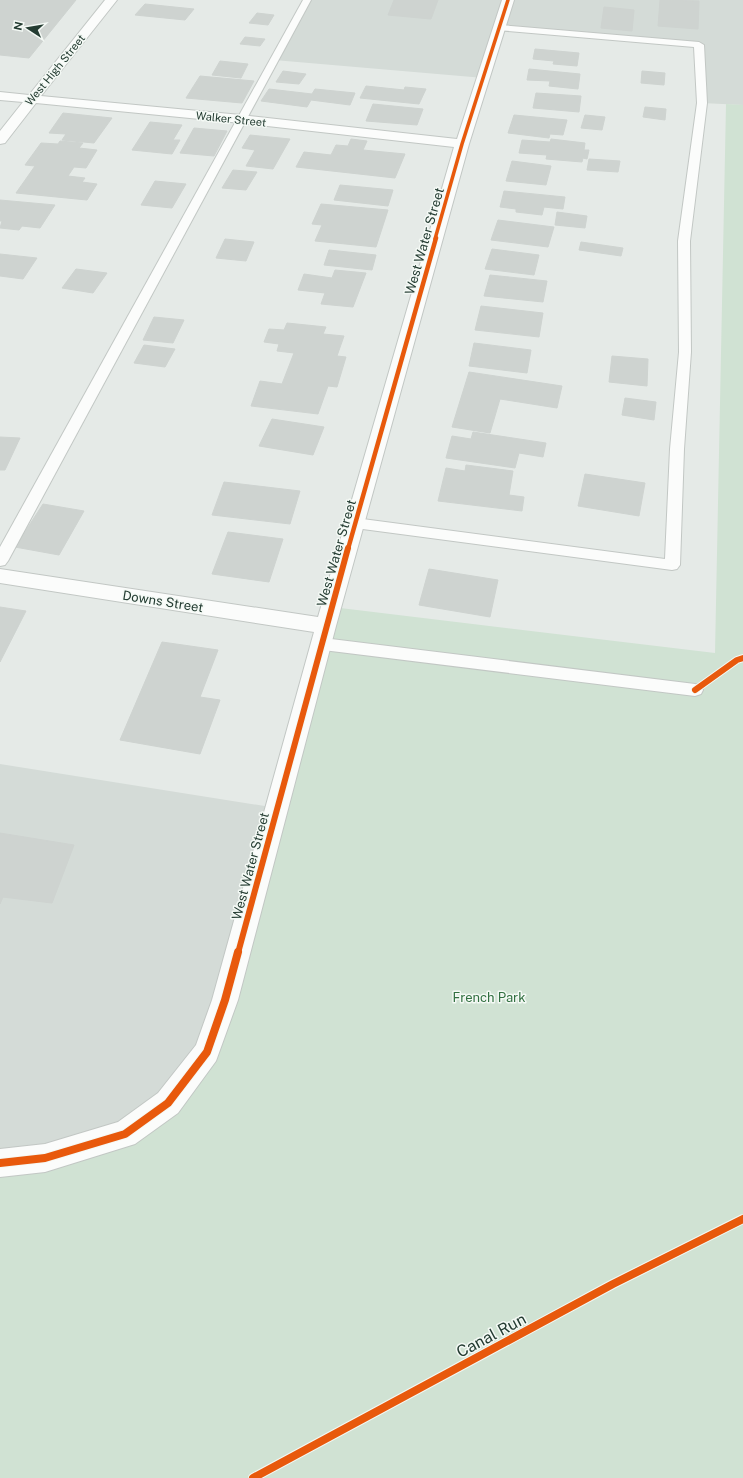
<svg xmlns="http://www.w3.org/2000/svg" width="743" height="1478" font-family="'Public Sans',sans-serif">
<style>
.built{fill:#d4dbd7}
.green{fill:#d0e2d3}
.building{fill:#ced3d0;stroke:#ced3d0}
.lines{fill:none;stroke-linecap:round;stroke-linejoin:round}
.service-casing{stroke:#c2c7c4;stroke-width:2}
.minor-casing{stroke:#c2c7c4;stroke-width:2}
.service{fill:#fbfcfb;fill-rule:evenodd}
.minor{fill:#fbfcfb;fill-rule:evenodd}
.cycleway-far3-casing{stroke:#f4f9f5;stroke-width:5}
.cycleway-far2-casing{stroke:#f4f9f5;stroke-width:6}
.cycleway-far1-casing{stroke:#f4f9f5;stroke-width:8}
.cycleway-casing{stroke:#f4f9f5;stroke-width:10}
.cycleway-far3{stroke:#e8590c;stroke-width:3.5}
.cycleway-far2{stroke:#e8590c;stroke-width:4.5}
.cycleway-far1{stroke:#e8590c;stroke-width:6}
.cycleway{stroke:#e8590c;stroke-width:8}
.labels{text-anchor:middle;stroke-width:3;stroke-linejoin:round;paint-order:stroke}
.far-street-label{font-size:11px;fill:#243c32;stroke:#f4f9f5}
.street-label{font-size:13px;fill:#243c32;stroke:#f4f9f5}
.park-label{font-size:13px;fill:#327041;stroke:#f4f9f5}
.near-street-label{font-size:16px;fill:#243c32;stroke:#f4f9f5}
</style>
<rect width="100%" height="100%" fill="#e5eae7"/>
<g class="built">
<path d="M307,0h436v105l-41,-2 -3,-58 -199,-17 -16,50 -210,-18z"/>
<path d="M0,764l277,44 -70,244 -82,82 -125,29z"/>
</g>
<path class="green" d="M726,104l17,1v1373h-743v-315l125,-29 82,-82 125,-445 383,46z"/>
<g class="building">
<path d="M0,0h76l-47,58 -29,-3z"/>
<path d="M394,0h44l-7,19 -43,-4z"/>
<path d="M660,0l39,1 -1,28 -40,-3z"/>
<path d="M145,4l49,5 -9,11 -50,-5z"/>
<path d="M604,7l30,3 -2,21 -31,-3z"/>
<path d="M257,13l17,2 -6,10 -19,-2z"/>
<path d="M245,37l20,2 -5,7 -20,-2z"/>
<path d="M535,49l44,4 -2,13 -24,-2 1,-3 -21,-2z"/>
<path d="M220,61l28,3 -7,14 -29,-3z"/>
<path d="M529,69l51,5 -2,15 -29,-3 1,-5 -23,-1z"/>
<path d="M283,71l23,3 -7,10 -23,-2z"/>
<path d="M642,71l23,2 -1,12 -23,-2z"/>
<path d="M200,76l54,5 -12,22 -56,-5z"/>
<path d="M366,86l38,4 1,-3 21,2 -7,15 -59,-6z"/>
<path d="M269,89l43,5 3,-5 40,4 -5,12 -39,-5 -4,7 -46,-6z"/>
<path d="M536,93l45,3 -2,16 -46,-4z"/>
<path d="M373,104l50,5 -6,16 -51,-4z"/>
<path d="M645,107l21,2 -1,11 -22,-3z"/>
<path d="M63,113l49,5 -18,25 -32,-3 4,-6 -17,-1z"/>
<path d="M514,115l53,5 -4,15 -13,-1 -1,4 -41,-5z"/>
<path d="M585,115l20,2 -3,13 -21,-2z"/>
<path d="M150,122l32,3 -9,15h7l-8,14 -40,-4z"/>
<path d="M194,128l33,3 -13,25 -34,-3z"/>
<path d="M250,135l40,4 -17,30 -27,-3 9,-16 -13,-2z"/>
<path d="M351,139l16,2 -4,9 42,4 -10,24 -99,-11 8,-15 27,3 5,-10 12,1z"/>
<path d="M551,139l34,4 -1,7h5l-2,9 -4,-1 -1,4 -36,-3 1,-4 -28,-2 3,-13 28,2z"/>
<path d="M60,141l23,2 -4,5 18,2 -11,18 -12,-1 -6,9 17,2 -3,4 15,2 -10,16 -71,-7 19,-27 -10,-1 16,-22 17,1z"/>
<path d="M589,159l31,2 -2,11 -31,-2z"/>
<path d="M512,161l39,5 -5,19 -40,-4z"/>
<path d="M233,170l24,2 -11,18 -24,-2z"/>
<path d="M155,181l31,3 -14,24 -31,-3z"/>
<path d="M340,185l53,5 -5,16 -54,-6z"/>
<path d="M504,191l61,6 -2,12 -19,-2 -2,8 -26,-3v-3l-16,-2z"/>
<path d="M0,200l55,5 -15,23 -18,-2 -3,4 -19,-2 2,-7h-2z"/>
<path d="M321,204l67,6 -12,37 -61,-6 7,-16 -10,-1z"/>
<path d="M557,212l30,4 -2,12 -30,-3z"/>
<path d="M498,220l56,7 -6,20 -57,-7z"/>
<path d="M225,239l29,3 -8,19 -30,-3z"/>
<path d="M581,242l42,6 -2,8 -42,-6z"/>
<path d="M492,249l47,6 -5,20 -49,-6z"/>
<path d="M329,250l47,5 -4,15 -48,-5z"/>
<path d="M0,254l37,4 -14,21 -23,-3z"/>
<path d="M76,269l31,4 -14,20 -31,-5z"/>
<path d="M335,270l31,3 -13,34 -32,-3 4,-11 -27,-3 6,-16 28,4z"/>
<path d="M490,275l57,6 -4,21 -59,-6z"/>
<path d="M481,306l62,7 -4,24 -64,-7z"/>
<path d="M154,317l30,3 -11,23 -30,-3z"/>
<path d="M287,323l39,4 -3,7 21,2 -7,20 9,1 -9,30 -9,-1 -10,28 -67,-8 9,-25 22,3 12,-31 -17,-2 2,-7 -15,-2 5,-13 15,1z"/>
<path d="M474,343l57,7 -4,23 -58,-7z"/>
<path d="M144,345l31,4 -10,18 -31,-4z"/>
<path d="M612,356l36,3 -1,27 -38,-4z"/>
<path d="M469,372l93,14 -5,22 -57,-9 -10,34 -38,-6z"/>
<path d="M625,398l31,4 -2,18 -32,-5z"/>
<path d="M272,419l52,8 -11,28 -54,-9z"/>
<path d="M473,432l73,11 -3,14 -24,-4 -4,15 -69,-10 6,-22 19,3z"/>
<path d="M0,437l20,1 -15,32h-5z"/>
<path d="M466,465l47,6 -4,24 15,2 -2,14 -84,-10 8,-33 19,3z"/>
<path d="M585,474l60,9 -6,33 -61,-10z"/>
<path d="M224,482l76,9 -10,33 -78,-9z"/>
<path d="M43,504l41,7 -25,44 -44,-8z"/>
<path d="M228,532l55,7 -14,43 -57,-8z"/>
<path d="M429,569l69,11 -8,37 -71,-12z"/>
<path d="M0,607l26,4 -26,51z"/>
<path d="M162,642l56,8 -18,47 20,3 -20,54 -80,-14z"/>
<path d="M0,833l74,12 -22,58 -49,-6 -3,7z"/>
</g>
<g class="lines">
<g class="service-casing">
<g id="service">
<path d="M303,0h8l-303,561 -3,4 -5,1v-19z"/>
<path d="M500,25l199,17 5,3 3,58 -17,138 1,111 -7,97 -4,116 -3,4 -5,1 -317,-42 -5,-1 -2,-4 2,-4 5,-1 310,41 5,-110 9,-97 -1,-111 19,-138 -3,-56 -197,-17 -2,-2z"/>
<path d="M323,638l372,46 6,2 2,4 -2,4 -6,2 -372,-46 -6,-2 -2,-4 2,-4z"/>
</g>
</g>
<g class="minor-casing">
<path id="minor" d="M105,0h12l-76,96 200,19 216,24 45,-139h12l-45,144 -133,482 -98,374 -22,61 -38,52 -43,31 -90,28 -45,5v-28l45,-5 73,-22 40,-29 38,-48 16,-45 102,-368 -314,-49v-14l318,48 136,-470 -213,-24 -205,-20 -31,40 -5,1v-13l23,-29 -23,-2v-8l29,3z"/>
</g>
<use href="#service" class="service"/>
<use href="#minor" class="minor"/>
<g class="cycleway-far3-casing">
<path id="cycleway-far3" d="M435,239l27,-95 46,-144"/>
</g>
<g class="cycleway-far2-casing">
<path id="cycleway-far2" d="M348,549l88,-311"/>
</g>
<g class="cycleway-far1-casing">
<g id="cycleway-far1">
<path d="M695,690l42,-30 6,-2"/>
<path d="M238,953l110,-405"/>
</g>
</g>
<g class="cycleway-casing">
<g id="cycleway">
<path d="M0,1163l45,-5 80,-24 43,-31 39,-51 18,-52 13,-48"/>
<path d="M253,1478l360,-194 130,-65"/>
</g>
</g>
<use href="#cycleway-far3" class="cycleway-far3"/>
<use href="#cycleway-far2" class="cycleway-far2"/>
<use href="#cycleway-far1" class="cycleway-far1"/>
<use href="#cycleway" class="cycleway"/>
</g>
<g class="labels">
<g class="far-street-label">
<text transform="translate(55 70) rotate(-51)" y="4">West High Street</text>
<text transform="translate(231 119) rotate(6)" y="4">Walker Street</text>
</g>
<g class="street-label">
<text transform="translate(424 241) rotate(-74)" y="5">West Water Street</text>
<text transform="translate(336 553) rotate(-74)" y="5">West Water Street</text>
<text transform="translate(163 601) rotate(9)" y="5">Downs Street</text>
<text transform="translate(250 866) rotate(-75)" y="5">West Water Street</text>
</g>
<g class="park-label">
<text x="489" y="1002">French Park</text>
</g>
<g class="near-street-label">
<text transform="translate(491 1335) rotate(-28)" y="6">Canal Run</text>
</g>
</g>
<g transform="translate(28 28) rotate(282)" stroke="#f4f9f5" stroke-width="3" paint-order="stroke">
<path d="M0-3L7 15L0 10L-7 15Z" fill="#243c32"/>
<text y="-6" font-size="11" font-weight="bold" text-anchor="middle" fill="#243c32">N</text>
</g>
</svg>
